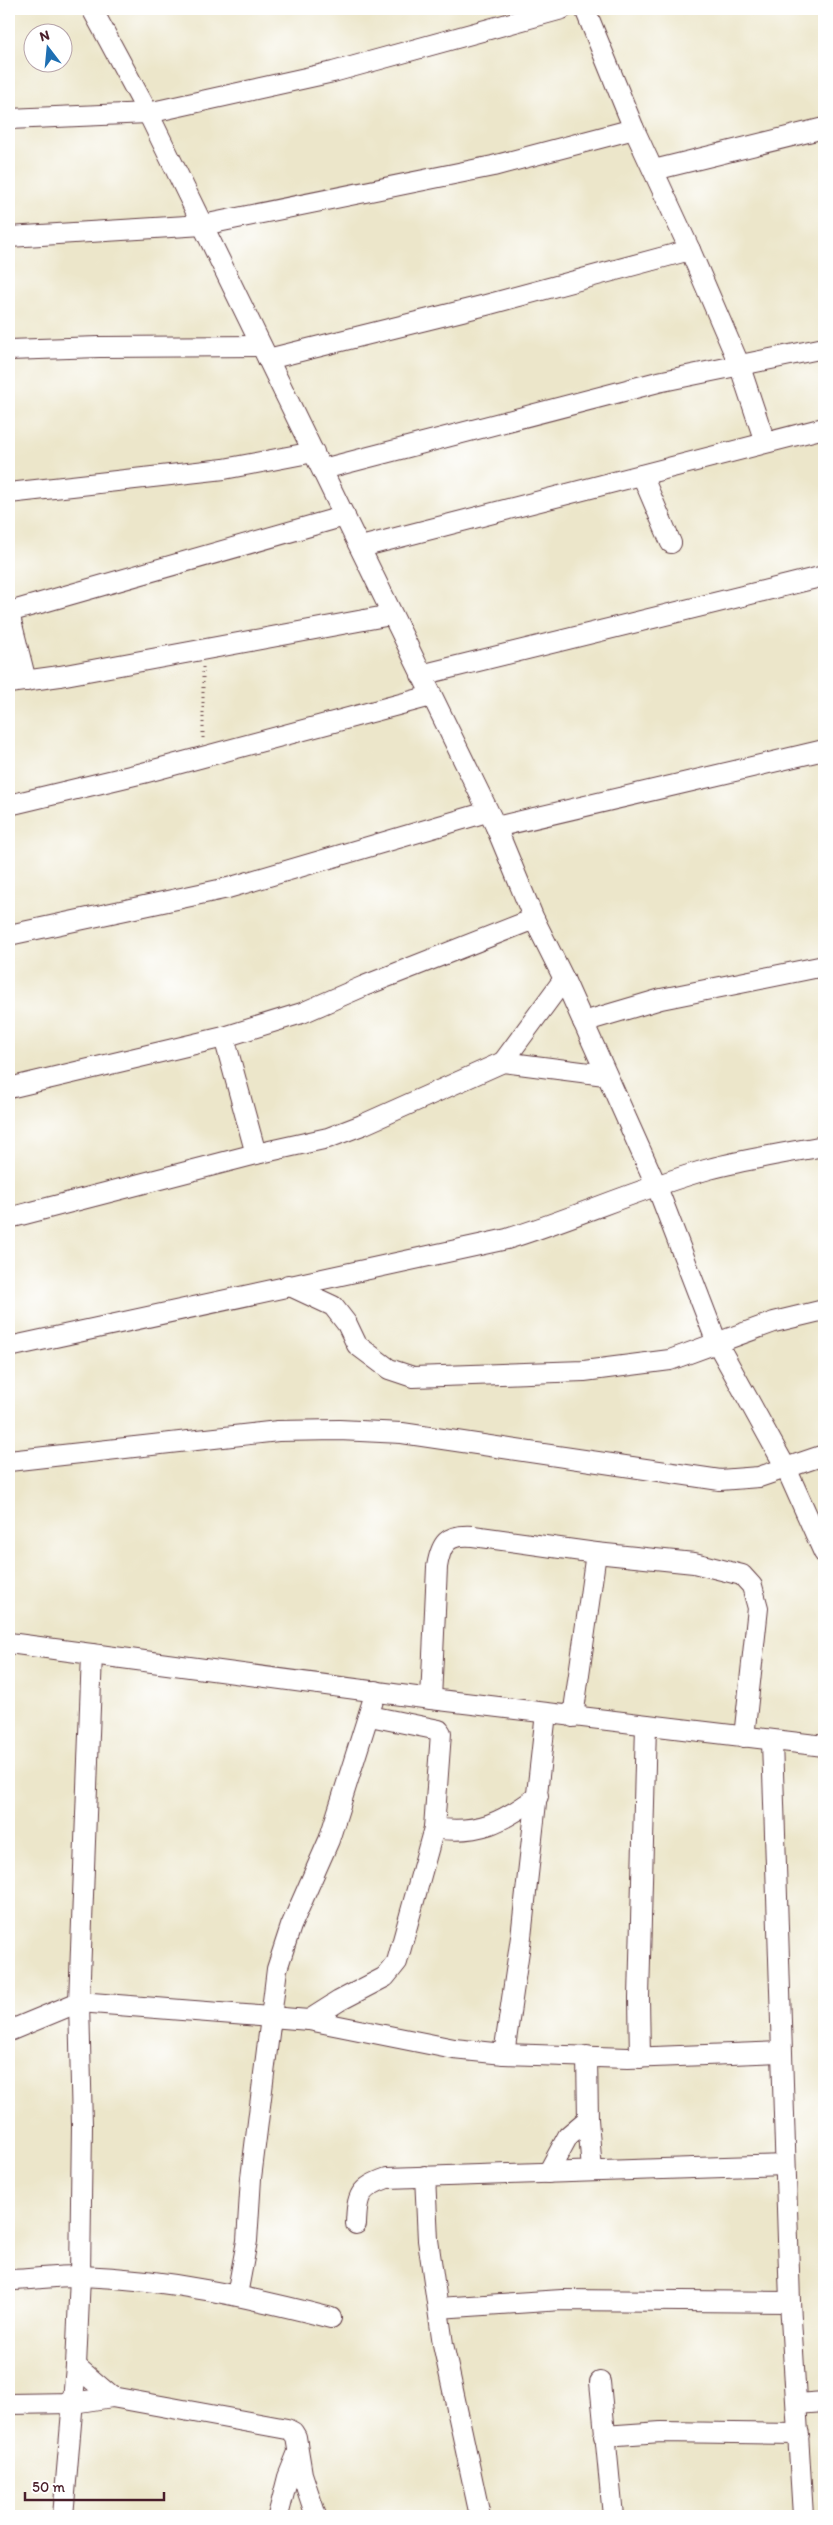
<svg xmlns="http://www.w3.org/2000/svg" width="833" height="2525" font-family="Itim,sans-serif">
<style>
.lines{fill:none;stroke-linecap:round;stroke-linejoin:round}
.minor-casing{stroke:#623d43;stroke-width:22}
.path{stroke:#623d43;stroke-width:3;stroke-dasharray:1 4;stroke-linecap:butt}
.minor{stroke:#fff;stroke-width:20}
</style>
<rect width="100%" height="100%" fill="#fff"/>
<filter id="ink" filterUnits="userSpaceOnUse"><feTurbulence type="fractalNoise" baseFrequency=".02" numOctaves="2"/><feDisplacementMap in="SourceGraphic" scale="10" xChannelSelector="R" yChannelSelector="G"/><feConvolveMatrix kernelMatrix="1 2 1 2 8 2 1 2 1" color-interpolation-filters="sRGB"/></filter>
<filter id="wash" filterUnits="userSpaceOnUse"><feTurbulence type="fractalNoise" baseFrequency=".0096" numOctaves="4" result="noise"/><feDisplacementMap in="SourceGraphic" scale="20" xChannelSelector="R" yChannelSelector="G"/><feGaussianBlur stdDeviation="1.12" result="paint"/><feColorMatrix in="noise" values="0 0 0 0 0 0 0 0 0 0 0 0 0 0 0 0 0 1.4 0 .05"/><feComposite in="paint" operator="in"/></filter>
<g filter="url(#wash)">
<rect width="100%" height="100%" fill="#ece6ca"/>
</g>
<g filter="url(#ink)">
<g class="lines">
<g class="minor-casing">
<g id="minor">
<path d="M92,9l56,104 348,714 38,92 30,60 93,208 60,156 69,125 38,85"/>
<path d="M585,9l49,120 56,121 49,114 26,78"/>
<path d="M9,119l139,-6 185,-41 229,-63"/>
<path d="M654,170l170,-42"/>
<path d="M9,237l194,-12 290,-59 141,-37"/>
<path d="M9,350l90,-3 162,-1"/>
<path d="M268,359l218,-54 204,-55"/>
<path d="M323,469l335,-87 166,-34"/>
<path d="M642,475l29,68"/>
<path d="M9,493l215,-24 90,-17"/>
<path d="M361,547l463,-119"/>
<path d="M9,612l336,-96"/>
<path d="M9,613l17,68"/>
<path d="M421,675l403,-99"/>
<path d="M9,683l51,-7 331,-61"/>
<path d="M9,805l134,-32 288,-77"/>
<path d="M496,827l328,-77"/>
<path d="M9,935l219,-47 259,-76"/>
<path d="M583,1022l78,-23 163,-33"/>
<path d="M224,1037l32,117"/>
<path d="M503,1062l61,-83"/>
<path d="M9,1088l215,-51 78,-24 62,-27 170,-67"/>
<path d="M9,1218l247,-64 72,-16 34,-13 141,-63 102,13"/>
<path d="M288,1285l45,21 14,18 10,21 32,24 24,8 171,-6 86,-11 104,-38 50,-12"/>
<path d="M9,1347l498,-108c68,-21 133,-51 202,-70 38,-10 76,-16 115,-23"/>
<path d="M9,1461l269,-30 61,-1 63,3 318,47 39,-3 65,-22"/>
<path d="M9,1643l422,56 393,47"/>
<path d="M431,1699l6,-132c4,-24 10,-33 36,-31l123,17 98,10 48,12 10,11 6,22 -14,129"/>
<path d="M573,1717l23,-164"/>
<path d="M772,1741l18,561 13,214"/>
<path d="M434,1828c44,7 69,-6 104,-32"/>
<path d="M309,2020l30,-19 46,-24 12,-15 37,-134 7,-95 -2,-3 -69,-14"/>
<path d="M9,2031l70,-29 230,18 145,29 50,5 124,4 153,-6"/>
<path d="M504,2054l17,-117 25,-224"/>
<path d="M587,2056l1,63 4,52"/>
<path d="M640,2058l-1,-60 7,-273"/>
<path d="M548,2173l20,-37 20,-17"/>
<path d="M425,2176l3,64 15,104 37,172"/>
<path d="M356,2224c1,-29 3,-36 31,-46l398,-13"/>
<path d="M9,2280c24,0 48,-5 73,-4 84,3 167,21 249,42"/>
<path d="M237,2295l10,-54 4,-63 26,-209 14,-43 38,-86 47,-149"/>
<path d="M438,2308l124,-8 228,2"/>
<path d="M76,2366l36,31"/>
<path d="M600,2382l13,134"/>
<path d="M9,2404l64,-1 39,-6 175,32 6,3 3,5 6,37 14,42"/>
<path d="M797,2404l27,-2"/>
<path d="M604,2436l57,-4 138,2"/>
<path d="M63,2516l13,-150 4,-90 2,-150 -3,-124 13,-348"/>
<path d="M278,2516l10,-39 10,-25"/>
</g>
</g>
<path class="path" d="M203,738v-71"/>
<use href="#minor" class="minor"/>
</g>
</g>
<rect width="833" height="2525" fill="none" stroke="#fff" stroke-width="30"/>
<g transform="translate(48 48) rotate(344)"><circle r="24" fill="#ffffff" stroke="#b7a5aa"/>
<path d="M0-4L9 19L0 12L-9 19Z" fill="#1f6fb2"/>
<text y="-8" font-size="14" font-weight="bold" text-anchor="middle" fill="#4a1f2b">N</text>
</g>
<path d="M25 2492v8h139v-8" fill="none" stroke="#4a1f2b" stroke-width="2.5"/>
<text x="32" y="2492" font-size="15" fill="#4a1f2b" stroke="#ffffff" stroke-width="4" paint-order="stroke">50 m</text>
</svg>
